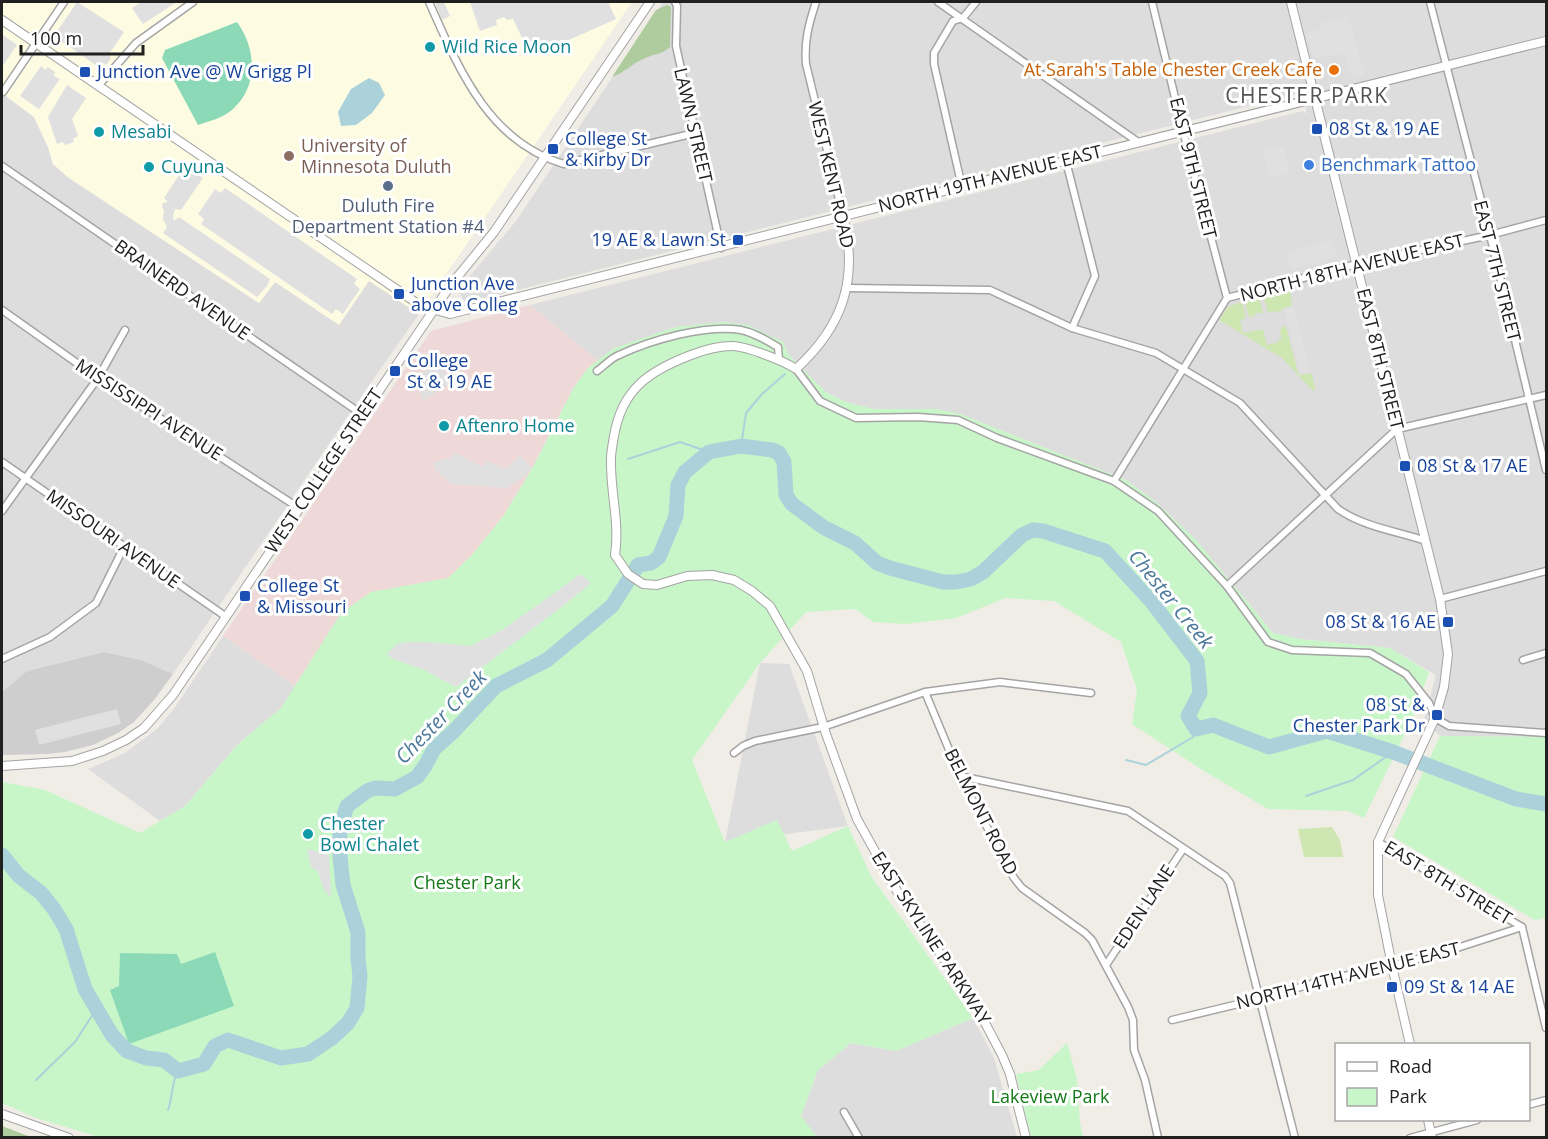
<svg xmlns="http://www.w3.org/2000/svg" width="1548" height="1139" font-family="'Open Sans',sans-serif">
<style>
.residential{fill:#dedddd}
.commercial{fill:#efd8d8}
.education{fill:#fdfce3}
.religious{fill:#cecece}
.grass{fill:#cee6b1}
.forest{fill:#afcc9f}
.park{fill:#c8f6c9}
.pitch{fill:#8bd9b7}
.parking{fill:#e0e0e0}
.water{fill:#abd2da}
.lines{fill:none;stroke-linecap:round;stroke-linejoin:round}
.stream{stroke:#abd2da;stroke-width:2}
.river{stroke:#abd2da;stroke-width:15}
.minor-casing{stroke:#a4a4a4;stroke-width:9}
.tertiary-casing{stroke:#a4a4a4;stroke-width:10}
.minor{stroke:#fff;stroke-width:6}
.tertiary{stroke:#fff;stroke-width:8}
.culture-dot{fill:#0f9aa8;stroke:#fff;stroke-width:2}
.food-dot{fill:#e8710a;stroke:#fff;stroke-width:2}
.transit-dot{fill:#1a4fb4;stroke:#fff;stroke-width:2}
.education-dot{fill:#8d6e63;stroke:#fff;stroke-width:2}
.shop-dot{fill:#3f7fe0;stroke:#fff;stroke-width:2}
.service-dot{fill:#5c6f8a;stroke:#fff;stroke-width:2}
.labels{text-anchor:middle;stroke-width:6;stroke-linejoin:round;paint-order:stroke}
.culture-label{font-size:18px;fill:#0d838f;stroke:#fff;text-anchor:start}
.food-label{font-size:18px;fill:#c56008;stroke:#fff;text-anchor:end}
.transit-label{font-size:18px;fill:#164399;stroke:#fff;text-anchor:start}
.street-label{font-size:18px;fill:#202020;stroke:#fff}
.education-label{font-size:18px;fill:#785e54;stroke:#fff;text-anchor:start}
.shop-label{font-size:18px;fill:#366cbe;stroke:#fff;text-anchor:start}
.service-label{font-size:18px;fill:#4e5e75;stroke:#fff}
.park-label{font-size:18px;fill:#137916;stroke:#fff}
.water-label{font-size:20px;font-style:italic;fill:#4c789b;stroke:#fff}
.quarter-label{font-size:21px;letter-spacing:1.5px;fill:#535353;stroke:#fff}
</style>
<rect width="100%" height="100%" fill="#f0ede7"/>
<g class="residential">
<path d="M663,2h883v735l-106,-1 -16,-16 12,-45 -46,-27 -90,-9 -27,-6 -77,-93 -39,-37 -31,-23 -166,-66 -24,-5h-63l-27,-7 -19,-9 -39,-39 -5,-12 -169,6 -16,13 -68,-56 773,-194 4,3 -6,-21 -836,210 -7,-13 58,-69z"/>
<path d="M2,93l32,24 14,30 5,17 16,14 190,125 16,-21 94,-2 50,34 -61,87 -185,273 -32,-14 -37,-8 -77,19 -25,21z"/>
<path d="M223,636l73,50 -15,22 -43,36 -53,62 -25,15 -72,-52 37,-16 32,-24 19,-23z"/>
<path d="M760,663l29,1 59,162 -123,16z"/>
<path d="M973,1018l21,40 23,79h-200l-16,-21 17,-46 33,-27 45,8z"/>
</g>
<path class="commercial" d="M530,305l68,56 -10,7 -14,19 -41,80 -29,48 -33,41 -22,22 -146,97 -7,11 -73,-50 208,-305z"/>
<path class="education" d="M2,2h630l-213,312 -50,-33 -30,44 -64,-43 -16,21 -190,-125 -16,-14 -5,-17 -14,-30 -32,-24z"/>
<path class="religious" d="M104,652l37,8 32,14 -19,26 -20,22 -16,11 -25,12 -28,7 -18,2 -45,1v-63l25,-21z"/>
<g class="grass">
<path d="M1290,289l2,17 -10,3v2l-14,1 -5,-17z"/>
<path d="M1259,297l4,16h-8v3l-6,1 -5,-17z"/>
<path d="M1242,301l4,17 -6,2 3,13 20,-4 4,16 12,-3 -1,-2 4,-1 -2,-7 2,-5 4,-1 12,47 2,2 9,-2 3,2 3,13 -1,4 -32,-34 -63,-38 9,-13z"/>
<path d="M1332,827l8,13 3,17h-39l-6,-28z"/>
</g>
<g class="forest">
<path d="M667,5l4,2 -1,40c-8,8 -18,7 -27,12 -11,5 -19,14 -31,18l44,-67z"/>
<path d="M2,1126l29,11h-29z"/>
</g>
<g class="park">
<path d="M723,322l25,3 35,17 5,12 39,39 19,9 27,7h63l24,5 166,66 31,23 39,37 77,93 27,6 90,9 39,24 -15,43 -50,103 -16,-7 -80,-2 -64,-38 -72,-47 5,-34 -16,-48 -67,-41 -49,-3 -49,20 -51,6 -32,-2 -18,-13 -49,3 -46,51 -68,97 33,82 52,-22 15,31 56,-25 23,50 102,142 -77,33 -45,-8 -33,27 -17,46 16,21 -715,1 -66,-20 -34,-15v-321l43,8 95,43 45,-27 53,-62 43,-36 60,-95 30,-21 77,-14 23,-22 33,-41 29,-48 41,-80 14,-19 26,-20 62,-21z"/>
<path d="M1440,736l106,1v181l-11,2 -142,-83z"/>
<path d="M1067,1043l10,36 3,44 3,14h-52l-15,-63 23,-4z"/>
</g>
<g class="pitch">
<path d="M237,22c19,26 22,64 -4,87 -10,9 -23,12 -35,16l-36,-67 3,-8z"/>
<path d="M215,952l19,54 -105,38 -19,-54 9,-4 1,-33 57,1 4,10z"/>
</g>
<g class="parking">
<path d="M77,2l47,30 -15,22 2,4 -5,7 -3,-2 -3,5 -46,-32z"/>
<path d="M141,2h36l-34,22 -11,-16z"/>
<path d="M435,2h9l6,14 -8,4z"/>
<path d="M470,2h138l8,17 -72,32 -3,-4 -7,3 -7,-14 -5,2 -9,-19 -6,1 -3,-3 -8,3 1,5 -17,6z"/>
<path d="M1348,16l17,59 -13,3 -8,-24 -31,4 -7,-25 14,-4v-6z"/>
<path d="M2,34l15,11 -15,22z"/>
<path d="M41,66l4,4 3,-3 7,5 -1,4 6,3 -21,30 -19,-13z"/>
<path d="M67,85l19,13 -14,21 6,17 -5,3 1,3 -9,3 -2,-3 -6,2 -9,-27z"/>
<path d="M1276,144l2,5 6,-2 6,26 -20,5 -8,-28z"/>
<path d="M185,166l18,12 -22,32 -6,-1 -2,7 1,5 5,-4 91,62 -3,7 -10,11 -94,-64 4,-6 -4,-8 1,-9 -2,-3 1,-4 5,-1 -4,-4z"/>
<path d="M225,188l132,91 -3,5 6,5 -17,25 -7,-5 -4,5 -131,-90 3,-5 -6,-5 17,-25 6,4z"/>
<path d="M1331,239l6,18 -46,14 -5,-18z"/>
<path d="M1294,306l17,66 -11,3 -16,-66z"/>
<path d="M441,365l10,18 -28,18 -10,-25z"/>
<path d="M454,452l29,15 4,-7 17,9 4,-2 12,-12 12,13 -12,12 -13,8 -56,-4 -16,-14 -1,-8 18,-5z"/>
<path d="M581,574l10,9 -23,19 -112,85 -34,-18 -29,-10 -6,-5 10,-10 10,-2h21l42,4 31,-15z"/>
<path d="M117,709l4,15 -82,21 -4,-15z"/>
<path d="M307,849l22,6 2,42 -7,-7 -6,-19 -7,-4z"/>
</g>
<path class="water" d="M369,78l10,5 6,12 -13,18 -16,12 -15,1 -3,-14 13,-23z"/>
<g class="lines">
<g class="stream">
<path d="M741,446l5,-33 16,-19 23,-20"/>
<path d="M628,459l52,-17 29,10"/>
<path d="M1126,760l20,5 47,-28 3,-8"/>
<path d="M1306,796l47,-16 40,-28"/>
<path d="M36,1080l39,-38 22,-34"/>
<path d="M168,1110c5,-13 3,-27 10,-39"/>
</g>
<path class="river" d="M2,855l17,21 22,17 13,16 12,20 19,60 27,46 15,16 19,7 18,2 14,11 26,-7 11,-18 13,-6 53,18 27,-4 24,-16 16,-15 9,-15 3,-32 -2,-17v-27l-15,-47 -3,-29v-28l7,-22 20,-15 8,-3 20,1 22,-12 8,-11 9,-17 19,-17 43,-46 51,-26 65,-54 26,-41 13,-2 8,-6 17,-41 2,-31 7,-13 24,-20 32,-6 31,4 7,3 5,9 2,33 6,9 31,23 32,16 22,20 13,5 53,14h13l15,-3 12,-7 39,-37 11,-5 10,1 62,20 46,50 46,60 3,32 -12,23 8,13 17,-4 56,22 58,-16 66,21 123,47 30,5"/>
<g class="minor-casing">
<g id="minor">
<path d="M429,2c29,65 59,140 135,162l131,-31"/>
<path d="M675,2l2,4 -1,40 45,202"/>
<path d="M816,2c-7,21 -12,39 -10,62l37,152"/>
<path d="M938,2l200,140"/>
<path d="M1152,2l31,129 44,167"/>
<path d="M1430,2l60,233 56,235"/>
<path d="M98,86l38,-43 57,-41"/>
<path d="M3,92l61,-90"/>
<path d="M1066,161l29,115 -23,52"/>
<path d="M2,166l361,249"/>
<path d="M962,187l-28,-123v-11l19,-32 10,-3 13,-16"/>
<path d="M847,288l143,2 82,38 84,25 84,50 98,106c26,18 58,22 88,32"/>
<path d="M2,310l96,68 201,130"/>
<path d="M796,369l24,32 36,17 62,-1 40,3 39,18 117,43 44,30 69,75 41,56 24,8 78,3 36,21 23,29 6,15 14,8 97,7"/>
<path d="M597,371c7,-5 14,-13 22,-16 32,-15 87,-31 122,-25 14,3 25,10 37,17l1,13"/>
<path d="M2,462l223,154"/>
<path d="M1114,481l113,-183 130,-34 133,-29 56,-15"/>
<path d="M2,511l96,-133 27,-48"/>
<path d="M1227,586l170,-157 149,-34"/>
<path d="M1440,599l106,-28"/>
<path d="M2,659l48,-22 46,-34 28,-56"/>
<path d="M1523,660l23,-7"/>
<path d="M925,692l35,84 54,102 8,10 63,45 7,7 36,67 5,13 1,30 11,30 13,58"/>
<path d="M734,753l9,-7 12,-5 68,-14 102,-35 75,-10 91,11"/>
<path d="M960,776l168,35 97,65 5,7 65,255"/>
<path d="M1378,842l144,85 24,101"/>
<path d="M1106,965l77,-116"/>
<path d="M1172,1020l87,-21 66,-19 67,-14 65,-18 65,-21"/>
<path d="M1528,1105l18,-5"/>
<path d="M844,1112l15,26"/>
<path d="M1410,1138l67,-18"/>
</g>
</g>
<g class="tertiary-casing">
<g id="tertiary">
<path d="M1291,2l149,597 8,55 -4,33 -9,31 -57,124v53l14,71 18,78"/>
<path d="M2,20l419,286 29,8 1096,-273"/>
<path d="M843,216c16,63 0,110 -47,153 -12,-8 -50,-23 -64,-23 -14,0 -28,4 -41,9 -42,16 -69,34 -77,81 -1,7 -3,15 -3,23 -1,33 9,63 4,96l13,19 15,10 14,1 30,-9 25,-1 22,5 18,11 18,15 37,65 19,63 31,85 40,72 78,113 27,51 8,19 16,64"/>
<path d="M2,766l70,-5 31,-10 23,-11 18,-12 29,-33 277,-409 44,-54 156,-230"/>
<path d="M2,1114l67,24"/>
<path d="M1428,1120l4,18"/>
</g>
</g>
<use href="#minor" class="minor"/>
<use href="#tertiary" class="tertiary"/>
</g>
<g class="culture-dot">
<circle cx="430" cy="47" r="6"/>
<circle cx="99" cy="132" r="6"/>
<circle cx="149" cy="167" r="6"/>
<circle cx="444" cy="426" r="6"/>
<circle cx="308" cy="834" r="6"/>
</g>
<circle class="food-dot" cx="1334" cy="70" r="6"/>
<g class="transit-dot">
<rect x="79" y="66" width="12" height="12" rx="3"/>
<rect x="1311" y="123" width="12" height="12" rx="3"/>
<rect x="547" y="143" width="12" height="12" rx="3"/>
<rect x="732" y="234" width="12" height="12" rx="3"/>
<rect x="393" y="288" width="12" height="12" rx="3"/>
<rect x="389" y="365" width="12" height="12" rx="3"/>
<rect x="1399" y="460" width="12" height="12" rx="3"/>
<rect x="239" y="590" width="12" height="12" rx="3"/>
<rect x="1442" y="616" width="12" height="12" rx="3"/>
<rect x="1431" y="709" width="12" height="12" rx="3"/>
<rect x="1386" y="981" width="12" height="12" rx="3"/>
</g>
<circle class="education-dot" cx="289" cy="156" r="6"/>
<circle class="shop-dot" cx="1309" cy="165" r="6"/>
<circle class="service-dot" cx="388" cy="186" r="6"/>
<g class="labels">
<g class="culture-label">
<text x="442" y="53">Wild Rice Moon</text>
<text x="111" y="138">Mesabi</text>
<text x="161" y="173">Cuyuna</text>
<text x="456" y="432">Aftenro Home</text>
<text x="320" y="830">Chester<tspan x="320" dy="21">Bowl Chalet</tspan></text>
</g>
<g class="food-label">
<text x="1322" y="76">At Sarah's Table Chester Creek Cafe</text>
</g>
<g class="transit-label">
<text x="97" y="78">Junction Ave @ W Grigg Pl</text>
<text x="1329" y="135">08 St &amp; 19 AE</text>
<text x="565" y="145">College St<tspan x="565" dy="21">&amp; Kirby Dr</tspan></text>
<text x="726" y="246" text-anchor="end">19 AE &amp; Lawn St</text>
<text x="411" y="290">Junction Ave<tspan x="411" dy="21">above Colleg</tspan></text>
<text x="407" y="367">College<tspan x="407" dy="21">St &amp; 19 AE</tspan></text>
<text x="1417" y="472">08 St &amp; 17 AE</text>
<text x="257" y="592">College St<tspan x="257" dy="21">&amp; Missouri</tspan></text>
<text x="1436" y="628" text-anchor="end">08 St &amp; 16 AE</text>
<text x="1425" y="711" text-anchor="end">08 St &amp;<tspan x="1425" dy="21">Chester Park Dr</tspan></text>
<text x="1404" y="993">09 St &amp; 14 AE</text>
</g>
<g class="street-label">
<text transform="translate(693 125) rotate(77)" y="6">LAWN STREET</text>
<text transform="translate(1193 168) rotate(76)" y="6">EAST 9TH STREET</text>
<text transform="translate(831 175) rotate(77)" y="6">WEST KENT ROAD</text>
<text transform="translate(990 179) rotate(-14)" y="6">NORTH 19TH AVENUE EAST</text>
<text transform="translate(1352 268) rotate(-14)" y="6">NORTH 18TH AVENUE EAST</text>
<text transform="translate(1497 271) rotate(76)" y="6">EAST 7TH STREET</text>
<text transform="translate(182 290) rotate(35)" y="6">BRAINERD AVENUE</text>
<text transform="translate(1380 359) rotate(76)" y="6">EAST 8TH STREET</text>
<text transform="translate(149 410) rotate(33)" y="6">MISSISSIPPI AVENUE</text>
<text transform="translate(324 471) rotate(-56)" y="6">WEST COLLEGE STREET</text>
<text transform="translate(113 539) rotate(35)" y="6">MISSOURI AVENUE</text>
<text transform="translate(981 812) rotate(63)" y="6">BELMONT ROAD</text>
<text transform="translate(1448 883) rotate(31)" y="6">EAST 8TH STREET</text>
<text transform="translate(1144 907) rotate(-57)" y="6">EDEN LANE</text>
<text transform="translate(931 938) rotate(57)" y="6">EAST SKYLINE PARKWAY</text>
<text transform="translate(1348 976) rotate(-14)" y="6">NORTH 14TH AVENUE EAST</text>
</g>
<g class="education-label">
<text x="301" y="152">University of<tspan x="301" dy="21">Minnesota Duluth</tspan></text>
</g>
<g class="shop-label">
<text x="1321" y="171">Benchmark Tattoo</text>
</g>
<g class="service-label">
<text x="388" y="212">Duluth Fire<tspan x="388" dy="21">Department Station #4</tspan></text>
</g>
<g class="park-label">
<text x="467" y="889">Chester Park</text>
<text x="1050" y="1103">Lakeview Park</text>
</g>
<g class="water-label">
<text transform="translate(1171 599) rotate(51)" y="7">Chester Creek</text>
<text transform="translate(441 717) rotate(-46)" y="7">Chester Creek</text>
</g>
<g class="quarter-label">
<text x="1307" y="103">CHESTER PARK</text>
</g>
</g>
<rect width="1548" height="1139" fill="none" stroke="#202020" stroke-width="6"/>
<rect x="1335" y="1043" width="195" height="78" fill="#ffffff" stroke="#a6a6a6" stroke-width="1.5"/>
<rect x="1347" y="1062" width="30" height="9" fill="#ffffff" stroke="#a6a6a6" stroke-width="1.5"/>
<text x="1389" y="1073" font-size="18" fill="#202020">Road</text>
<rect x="1347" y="1088" width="30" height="18" fill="#c8f6c9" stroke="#a6a6a6" stroke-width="1.5"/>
<text x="1389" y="1103" font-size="18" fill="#202020">Park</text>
<path d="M21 45v9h122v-9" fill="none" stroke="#202020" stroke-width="3"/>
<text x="30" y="45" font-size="18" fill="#202020" stroke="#ffffff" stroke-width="4.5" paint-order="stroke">100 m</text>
</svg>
